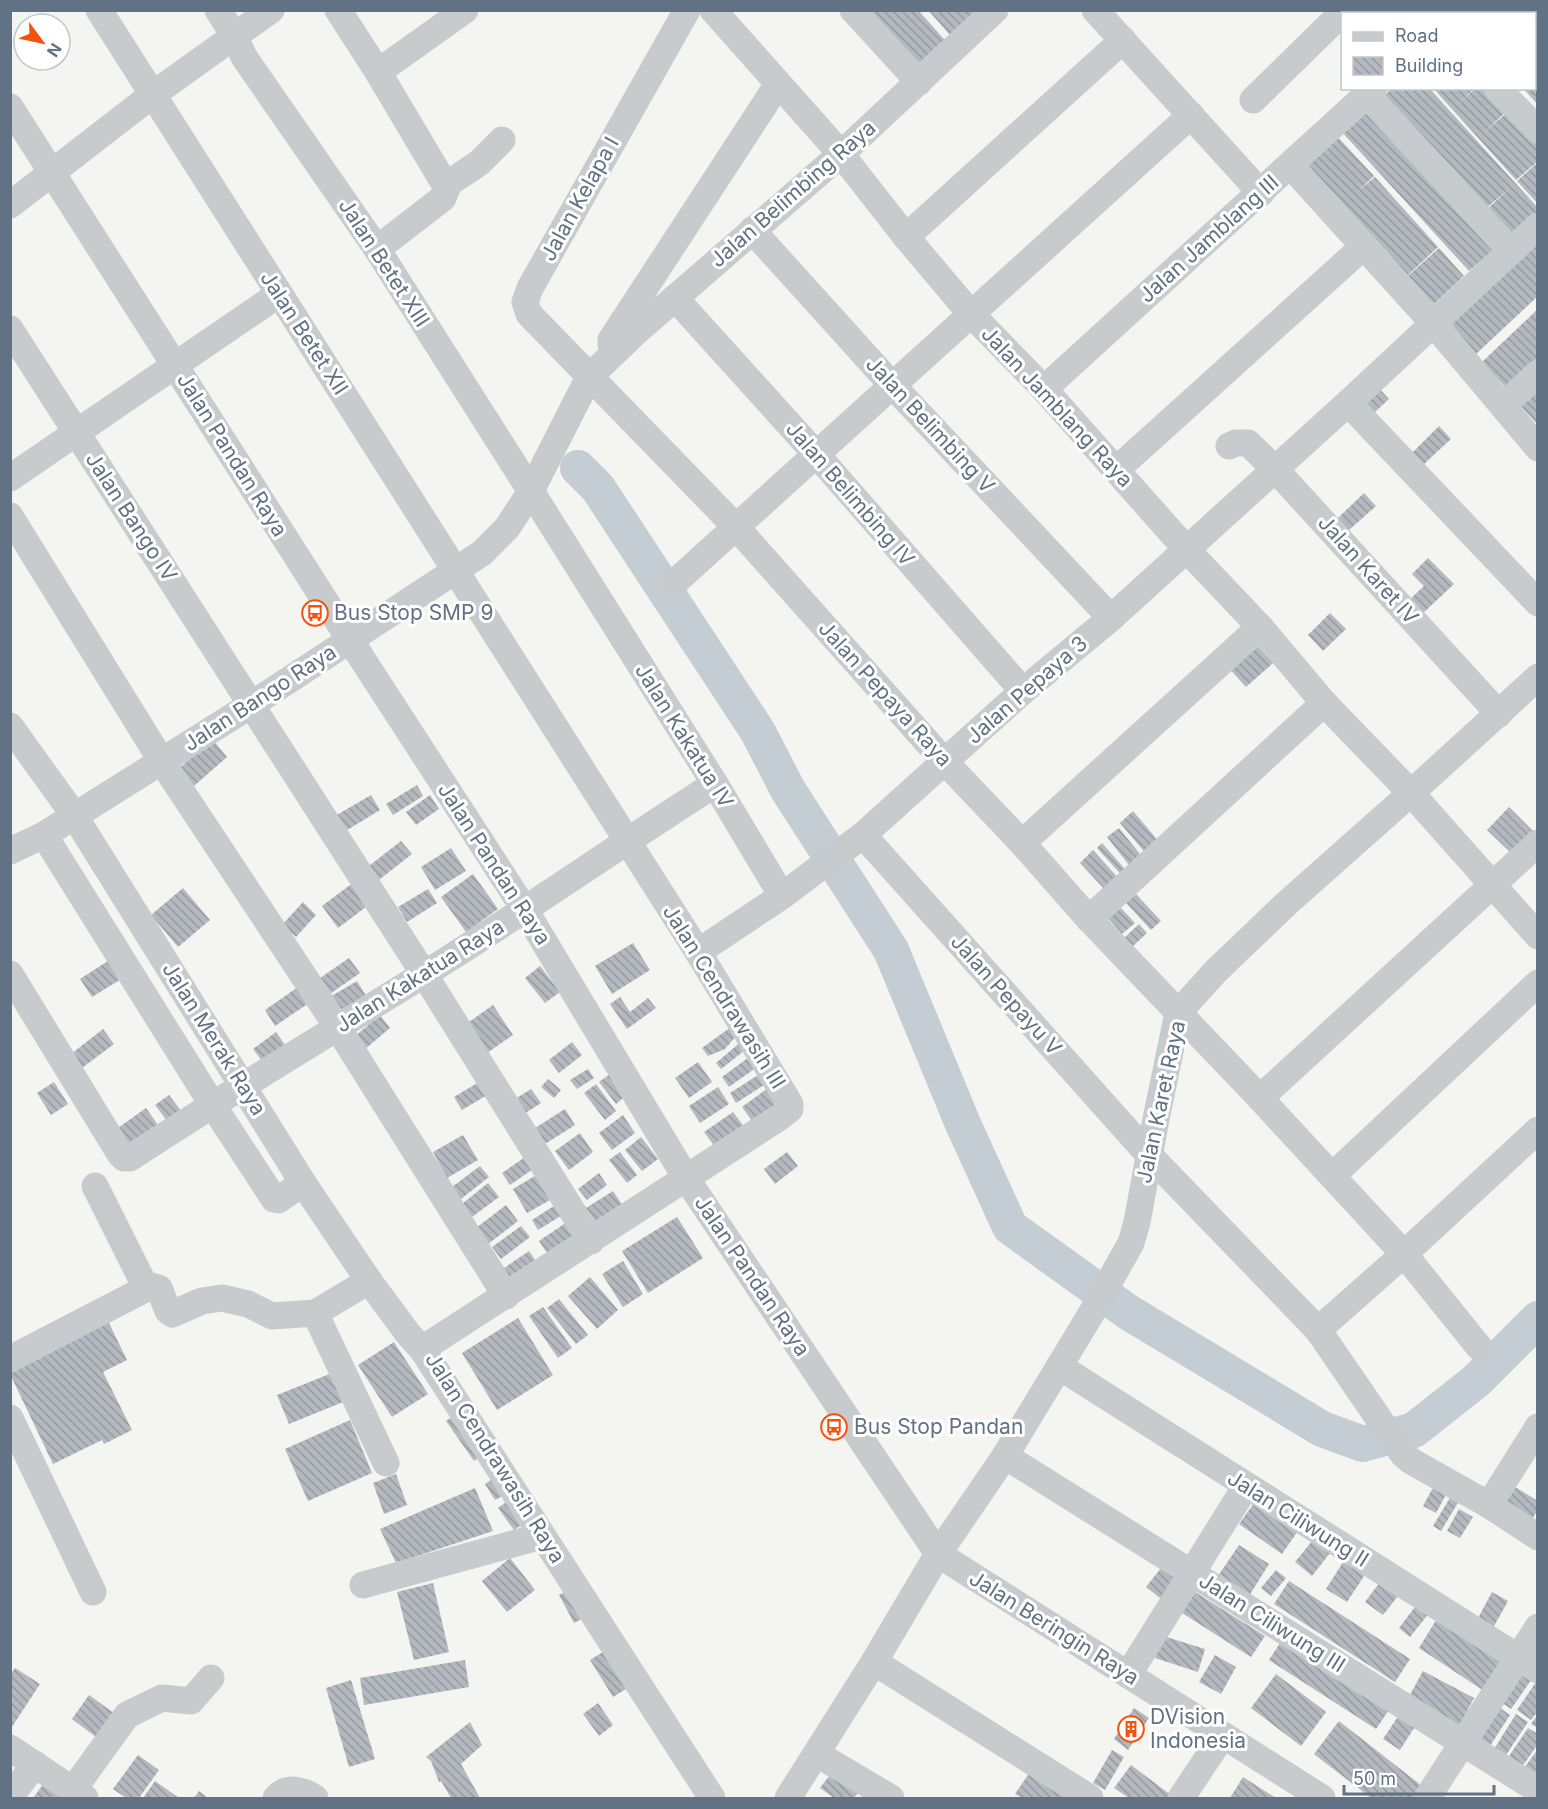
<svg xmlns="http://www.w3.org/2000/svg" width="1548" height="1809" font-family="Inter,sans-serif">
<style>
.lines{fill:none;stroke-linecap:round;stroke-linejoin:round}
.river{stroke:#c4cdd3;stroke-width:36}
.building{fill:url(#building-back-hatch)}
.minor{stroke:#c8cbce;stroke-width:27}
.labels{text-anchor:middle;stroke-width:6;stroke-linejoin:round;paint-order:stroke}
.street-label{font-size:21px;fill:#607284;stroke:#fff}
.poi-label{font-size:21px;fill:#607284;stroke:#fff;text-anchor:start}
</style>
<defs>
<pattern id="building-back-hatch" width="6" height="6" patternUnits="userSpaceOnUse" patternTransform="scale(1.5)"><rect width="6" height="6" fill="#b3b9be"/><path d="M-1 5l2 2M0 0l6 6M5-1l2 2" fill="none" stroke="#959ba0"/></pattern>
</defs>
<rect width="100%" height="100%" fill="#f4f5f0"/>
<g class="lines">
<path class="river" d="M578,468l20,20 160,244 30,58 103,160 72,174 47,103 118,85 194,117 41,15 51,-14 62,-49 62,-62"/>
</g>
<g class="building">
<path d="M862,10h56l33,37 -31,27z"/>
<path d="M928,10h55l-26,33z"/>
<path d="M1478,10h29l3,4h-36z"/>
<path d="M1520,10h18v20l-4,-4v-12h-11z"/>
<path d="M1534,41l4,3v61l-15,-17h11z"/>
<path d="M1392,88h37l109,120v5l-28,26 -25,-28 26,-24 -27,23 -102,-112z"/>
<path d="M1433,88h42l-18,17 19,-17h12l20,22 -25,23 26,-22 29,31v19l-22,19z"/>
<path d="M1372,103l38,42 -9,9 10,-8 89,98 -31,27 -128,-140z"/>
<path d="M1336,135l38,41 -16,15 17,-14 63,70 -30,28 -102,-112z"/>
<path d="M1538,162v42l-21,-23z"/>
<path d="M1538,240v56l-63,59 -28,-31z"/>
<path d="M1439,248l25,28 -30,28 -26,-28z"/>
<path d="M1538,309v57l-28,26 -28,-30z"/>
<path d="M1538,383v42l-21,-23z"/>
<path d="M1377,386l12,13 -14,13 -12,-13z"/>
<path d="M1439,426l12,13 -29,27 -11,-12z"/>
<path d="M1364,493l12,13 -27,24 -11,-12z"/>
<path d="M1428,558l26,26 -34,32 -13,-14 17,-16 -12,-12z"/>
<path d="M1330,613l16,16 -23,22 -15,-16z"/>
<path d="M1254,642l19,21 -27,24 -19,-21z"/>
<path d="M213,740l14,17 -33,29 -15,-18z"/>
<path d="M417,785l6,11 -30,19 -7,-11z"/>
<path d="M371,795l9,15 -36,22 -9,-16z"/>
<path d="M430,795l9,14 -23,16 -10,-13z"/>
<path d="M1509,807l27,27 -21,23 -28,-27z"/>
<path d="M1133,811l28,33 -14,11 -27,-32z"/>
<path d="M1119,828l25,31 -12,10 -25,-32z"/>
<path d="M401,841l11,13 -37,29 -10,-14z"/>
<path d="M1102,843l29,33 -5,4 -29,-32z"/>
<path d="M451,848l15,23 -31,19 -14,-23z"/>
<path d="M1093,850l27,30 -13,12 -27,-29z"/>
<path d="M473,874l25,35 -32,23 -25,-35z"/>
<path d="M354,882l16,22 -32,24 -16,-22z"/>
<path d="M183,888l27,32 -32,27 -27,-32z"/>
<path d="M428,889l9,14 -30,19 -9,-15z"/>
<path d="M1136,894l25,27 -10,9 -25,-27z"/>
<path d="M303,902l13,13 -20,22 -14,-12z"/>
<path d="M1119,906l16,17 -13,11 -15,-17z"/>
<path d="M1139,924l8,9 -17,16 -8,-9z"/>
<path d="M633,943l17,27 -38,24 -17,-28z"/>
<path d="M349,958l11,15 -36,25 -11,-15z"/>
<path d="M111,959l12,19 -31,19 -12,-18z"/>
<path d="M540,966l20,26 -15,11 -20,-25z"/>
<path d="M357,981l11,18 -30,17 -10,-18z"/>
<path d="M301,985l11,16 -37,25 -10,-16z"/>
<path d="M620,997l10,15 18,-14 8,10 -29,21 -17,-25z"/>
<path d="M493,1005l20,30 -26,18 -21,-29z"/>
<path d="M380,1015l10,13 -26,22 -10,-13z"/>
<path d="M731,1027l6,8 -12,14 -17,7 -6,-8z"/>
<path d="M103,1029l11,15 -32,24 -11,-14z"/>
<path d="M276,1032l14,20 -23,16 -14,-19z"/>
<path d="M743,1040l6,7 -28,22 -5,-6z"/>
<path d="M572,1042l10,13 -23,18 -10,-13z"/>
<path d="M756,1052l8,10 -35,25 -7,-10z"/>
<path d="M698,1062l14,20 -23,16 -14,-20z"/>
<path d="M588,1069l6,9 -17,11 -7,-9z"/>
<path d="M766,1070l6,10 -36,23 -6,-10z"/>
<path d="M610,1074l17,21 -11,9 -17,-22z"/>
<path d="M548,1079l13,11 -7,8 -13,-11z"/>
<path d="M54,1082l14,22 -17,11 -14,-22z"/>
<path d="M479,1082l8,13 -25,15 -8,-13z"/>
<path d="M596,1084l20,27 -11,9 -21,-27z"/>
<path d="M771,1086l13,18 -29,21 -13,-18z"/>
<path d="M718,1087l11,17 -29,19 -11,-17z"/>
<path d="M531,1089l10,14 -17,11 -9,-15z"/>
<path d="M169,1095l13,17 -14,10 -13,-17z"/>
<path d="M146,1108l14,20 -31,22 -14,-20z"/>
<path d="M565,1109l10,16 -30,19 -10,-16z"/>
<path d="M733,1112l12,16 -29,20 -12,-16z"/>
<path d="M623,1115l12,18 -23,17 -13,-17z"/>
<path d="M580,1133l13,19 -24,18 -14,-19z"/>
<path d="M463,1135l15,25 -31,18 -14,-26z"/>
<path d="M641,1137l17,22 -16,12 -17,-21z"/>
<path d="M620,1152l17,23 -10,8 -18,-23z"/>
<path d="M787,1152l11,14 -23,18 -11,-15z"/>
<path d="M531,1153l8,12 -29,20 -8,-12z"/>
<path d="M480,1166l9,11 -28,22 -9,-12z"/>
<path d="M543,1171l14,25 -30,17 -14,-24z"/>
<path d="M599,1173l8,12 -20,15 -9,-11z"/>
<path d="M488,1183l11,14 -27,20 -10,-13z"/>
<path d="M613,1191l12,18 -26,18 -13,-19z"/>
<path d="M560,1202l7,10 -29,18 -6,-10z"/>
<path d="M506,1205l12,16 -30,23 -12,-16z"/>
<path d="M677,1217l26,41 -55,35 -26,-42z"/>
<path d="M567,1222l10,14 -28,20 -10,-15z"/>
<path d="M521,1226l9,11 -29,22 -9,-12z"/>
<path d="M529,1251l8,12 -25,18 -8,-13z"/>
<path d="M623,1261l20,33 -20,13 -21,-33z"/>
<path d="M590,1277l28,33 -21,19 -29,-33z"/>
<path d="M559,1299l29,36 -12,9 -29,-36z"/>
<path d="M543,1307l29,41 -14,10 -29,-42z"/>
<path d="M106,1317l21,43 -24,12 29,58 -28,14 -2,-4 -49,24 -43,-90v-10z"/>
<path d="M518,1318l35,57 -56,35 -35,-57z"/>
<path d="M394,1342l34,52 -36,23 -34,-52z"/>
<path d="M337,1371l11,29 -59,24 -12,-29z"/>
<path d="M457,1413l28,40 -11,8 -28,-40z"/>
<path d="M350,1420l22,53 -64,28 -23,-52z"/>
<path d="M396,1474l11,31 -23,9 -11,-31z"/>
<path d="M497,1476l11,17 -13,7 -10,-16z"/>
<path d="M1435,1484l13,7 -12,22 -13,-7z"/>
<path d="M1512,1485l26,16v9l-8,12 -29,-18z"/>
<path d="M475,1488l18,43 -97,32 -16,-34z"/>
<path d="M1451,1496l8,5 -18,30 -8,-5z"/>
<path d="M513,1497l16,23 -15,10 -16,-22z"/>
<path d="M1257,1499l43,29 -18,26 -43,-30z"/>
<path d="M1459,1509l14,8 -13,21 -13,-7z"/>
<path d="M1313,1540l17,13 -18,23 -17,-14z"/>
<path d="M1239,1545l30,19 -20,32 -31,-20z"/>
<path d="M510,1558l25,32 -28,22 -25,-31z"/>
<path d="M1345,1559l21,14 -19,29 -21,-13z"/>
<path d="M1165,1563l19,15 -19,24 -19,-15z"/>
<path d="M1276,1570l10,8 -15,18 -10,-8z"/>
<path d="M1289,1581l121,78 -15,23 -121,-78z"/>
<path d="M1380,1582l18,14 -15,19 -18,-13z"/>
<path d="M433,1583l16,69 -35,8 -17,-68z"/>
<path d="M573,1587l15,29 -14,7 -15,-28z"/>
<path d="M1195,1592l70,44 -14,21 -69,-44z"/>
<path d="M1492,1592l16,9 -15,27 -16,-8z"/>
<path d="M1418,1603l12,9 -20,25 -11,-9z"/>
<path d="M1438,1617l66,43 -20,31 -65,-43z"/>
<path d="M1163,1636l42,13 -7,23 -43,-14z"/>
<path d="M1282,1640l107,70 -13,19 -107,-69z"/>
<path d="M611,1647l23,37 -21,13 -23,-37z"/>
<path d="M1215,1655l21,12 -15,27 -22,-12z"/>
<path d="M465,1660l4,27 -105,18 -4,-27z"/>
<path d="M1521,1662l15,11 -25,36 -15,-10z"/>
<path d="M15,1668l25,16 -30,46v-55z"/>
<path d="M1423,1671l51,27 -17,32 -51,-28z"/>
<path d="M1276,1674l50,38 -25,34 -50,-38z"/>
<path d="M1538,1679v32l-7,9 -14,-10z"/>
<path d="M351,1680l24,79 -26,8 -23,-79z"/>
<path d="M89,1695l33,24 -18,24 -32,-24z"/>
<path d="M598,1703l15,22 -14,11 -16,-22z"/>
<path d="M1496,1705l14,10 -22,34 -14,-10z"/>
<path d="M1134,1708l15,10 -21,32 -14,-11z"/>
<path d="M1516,1714l12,8 -26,39 -11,-7z"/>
<path d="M1538,1714v14l-7,-4z"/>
<path d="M1399,1715l17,10 -16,25 -17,-11z"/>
<path d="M1339,1721l83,65 -10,12h-41l-57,-44z"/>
<path d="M470,1722l12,23 -21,19 19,34h-29l-10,-17 -2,1 -8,-21 -5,-4z"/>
<path d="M1528,1728l10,6v10l-19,27 -14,-9z"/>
<path d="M1538,1749v26l-17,-3z"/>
<path d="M1112,1750l12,7 -19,33 -12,-7z"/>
<path d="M138,1755l21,15 -20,28h-13l-13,-9z"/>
<path d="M1131,1765l44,33h-46l-15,-10z"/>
<path d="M1034,1766l47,32h-59l-7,-4z"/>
<path d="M836,1767l27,20 -9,11h-20l-14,-10z"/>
<path d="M1243,1777l33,21h-46z"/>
<path d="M47,1779l28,19h-42z"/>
<path d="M155,1781l24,17h-36z"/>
<path d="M199,1791l9,7h-14z"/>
</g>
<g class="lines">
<g class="minor">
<path d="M99,10l599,942 92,152v5l-10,8 -358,232"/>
<path d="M218,10l17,27 9,20 133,192 162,255 176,280 67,112 -84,56"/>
<path d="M338,10l40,62 69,116 -4,10 -66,51"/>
<path d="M687,10l-157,278 -5,14 4,12 207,213 209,235 77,81 67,76 171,179 144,156 75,93"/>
<path d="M713,10l128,144 65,83 65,77 73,75 143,161 73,77 64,76 87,90 127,143"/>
<path d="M853,10l66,72"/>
<path d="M1095,10l166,183"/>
<path d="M1456,14l3,-4"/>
<path d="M378,72l87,-62"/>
<path d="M1497,88l41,42"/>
<path d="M1367,95l144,156"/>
<path d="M1253,100l92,-90"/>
<path d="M10,107l340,533 175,270 161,268 252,376 384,244"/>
<path d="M1291,166l143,158 104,124"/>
<path d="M446,185l33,-22 23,-23"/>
<path d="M10,205l142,-110 119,-85"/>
<path d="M752,230l140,155 219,233"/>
<path d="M906,237l217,-197"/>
<path d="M675,298l141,156 207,237"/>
<path d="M10,329l414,645 167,267"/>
<path d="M611,345v-5l167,-256"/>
<path d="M1044,389l330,-301"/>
<path d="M1348,403l190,200"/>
<path d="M1503,406l35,-33"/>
<path d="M1229,446l7,-3h12l27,26 224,245"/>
<path d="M1116,470l248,-224"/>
<path d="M10,478l269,-184"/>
<path d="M10,516l156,252 172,260 168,268"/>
<path d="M673,584l518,-469"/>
<path d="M10,726l64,89 229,368 66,98 40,54 13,14 290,449"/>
<path d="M44,835l168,269 62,95 4,1 25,-17"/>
<path d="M863,835l286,320 169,175 85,124 8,7 78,44 49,32"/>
<path d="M1022,843l238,-216"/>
<path d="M10,851l34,-16 207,-130 231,-152 25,-25 24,-37 58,-114 48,-46 204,-177 154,-144"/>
<path d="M782,896l81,-61 160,-144 88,-73 237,-215 190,-177"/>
<path d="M1089,919l235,-216"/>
<path d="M10,974l110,180 4,4h6c106,-70 215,-134 323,-202 88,-56 174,-116 262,-172"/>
<path d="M1260,1098l278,-255"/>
<path d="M1332,1176l206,-193"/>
<path d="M95,1186l51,102"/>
<path d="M369,1281l-54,32 71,150"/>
<path d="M1318,1330l86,-76 134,-124"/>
<path d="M10,1359l141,-73 8,2 9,23 4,3 30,-13 20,-3 26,6 24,12 43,-3"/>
<path d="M1060,1367l478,303"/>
<path d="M10,1418l83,174"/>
<path d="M1005,1456l533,334"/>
<path d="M1489,1505l49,-78"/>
<path d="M363,1585l179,-49"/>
<path d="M874,1662l216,136"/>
<path d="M1128,1675l118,-189"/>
<path d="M10,1748l75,50"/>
<path d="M817,1754l74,44"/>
<path d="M73,1790l54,-75 35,-17 29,3 20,-23"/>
<path d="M10,1797l25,-33"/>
<path d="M276,1798c11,-13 27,-8 39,0"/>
<path d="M788,1798l86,-136 64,-108 67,-98 86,-142 40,-71 6,-21 19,-103 22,-106 38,-42 70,-67 125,-111 127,-116"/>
<path d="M1181,1798l42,-63"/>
<path d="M1427,1798l111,-171"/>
</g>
</g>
<defs>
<g id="bus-ring" transform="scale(1.35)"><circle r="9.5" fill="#fff" stroke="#f5520f" stroke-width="1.5"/><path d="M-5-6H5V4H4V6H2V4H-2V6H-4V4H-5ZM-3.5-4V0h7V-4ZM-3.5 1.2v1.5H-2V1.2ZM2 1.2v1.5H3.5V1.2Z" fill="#f5520f"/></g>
<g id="building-ring" transform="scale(1.35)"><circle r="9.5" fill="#fff" stroke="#f5520f" stroke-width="1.5"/><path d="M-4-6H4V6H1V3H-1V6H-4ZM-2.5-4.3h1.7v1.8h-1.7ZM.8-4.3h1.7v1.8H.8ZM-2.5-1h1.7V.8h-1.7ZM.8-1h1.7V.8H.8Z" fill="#f5520f"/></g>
</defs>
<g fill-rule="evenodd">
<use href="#bus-ring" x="315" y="613"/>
<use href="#bus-ring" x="834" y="1427"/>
<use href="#building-ring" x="1131" y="1729"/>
</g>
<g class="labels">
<g class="street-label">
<text transform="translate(793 194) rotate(-41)" y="7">Jalan Belimbing Raya</text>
<text transform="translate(580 199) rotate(-61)" y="7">Jalan Kelapa I</text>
<text transform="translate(1209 239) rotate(-42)" y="7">Jalan Jamblang III</text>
<text transform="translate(384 263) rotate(57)" y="7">Jalan Betet XIII</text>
<text transform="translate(304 333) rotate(57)" y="7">Jalan Betet XII</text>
<text transform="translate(1057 407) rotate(47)" y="7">Jalan Jamblang Raya</text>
<text transform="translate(930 425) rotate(47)" y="7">Jalan Belimbing V</text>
<text transform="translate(232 455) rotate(58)" y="7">Jalan Pandan Raya</text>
<text transform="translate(850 494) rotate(49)" y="7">Jalan Belimbing IV</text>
<text transform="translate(131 517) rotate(57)" y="7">Jalan Bango IV</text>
<text transform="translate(1368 570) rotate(48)" y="7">Jalan Karet IV</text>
<text transform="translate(1027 690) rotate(-41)" y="7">Jalan Pepaya 3</text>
<text transform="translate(885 694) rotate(48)" y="7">Jalan Pepaya Raya</text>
<text transform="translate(260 698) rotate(-33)" y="7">Jalan Bango Raya</text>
<text transform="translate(684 736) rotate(58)" y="7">Jalan Kakatua IV</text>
<text transform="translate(494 864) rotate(57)" y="7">Jalan Pandan Raya</text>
<text transform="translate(420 976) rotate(-32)" y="7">Jalan Kakatua Raya</text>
<text transform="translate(1006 995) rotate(48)" y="7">Jalan Pepayu V</text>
<text transform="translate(724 997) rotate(58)" y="7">Jalan Cendrawasih III</text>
<text transform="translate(214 1039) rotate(58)" y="7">Jalan Merak Raya</text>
<text transform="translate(1161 1102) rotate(-78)" y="7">Jalan Karet Raya</text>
<text transform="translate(752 1276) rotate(56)" y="7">Jalan Pandan Raya</text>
<text transform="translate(495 1458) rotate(58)" y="7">Jalan Cendrawasih Raya</text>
<text transform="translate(1298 1519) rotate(32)" y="7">Jalan Ciliwung II</text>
<text transform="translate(1272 1623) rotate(32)" y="7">Jalan Ciliwung III</text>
<text transform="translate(1054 1628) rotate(32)" y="7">Jalan Beringin Raya</text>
</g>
<g class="poi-label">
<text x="334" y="620">Bus Stop SMP 9</text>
<text x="854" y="1434">Bus Stop Pandan</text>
<text x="1150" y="1724">DVision<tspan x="1150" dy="24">Indonesia</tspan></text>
</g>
</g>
<rect width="1548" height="1809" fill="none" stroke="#607284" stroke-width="24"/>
<rect x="1341" y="12" width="195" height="78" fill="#ffffff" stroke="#bfc7ce" stroke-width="1.5"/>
<rect x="1353" y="32" width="30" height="9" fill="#c8cbce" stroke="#bfc7ce" stroke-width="1.5"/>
<text x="1395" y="42" font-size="18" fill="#607284">Road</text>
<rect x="1353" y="57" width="30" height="18" fill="url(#building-back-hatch)" stroke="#bfc7ce" stroke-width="1.5"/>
<text x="1395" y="72" font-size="18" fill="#607284">Building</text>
<g transform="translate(42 42) rotate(123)"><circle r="28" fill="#ffffff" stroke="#bfc7ce" stroke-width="1.5"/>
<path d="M0-4.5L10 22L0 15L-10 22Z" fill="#f5520f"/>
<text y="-9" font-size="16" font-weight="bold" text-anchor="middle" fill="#607284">N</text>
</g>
<path d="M1344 1785v9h150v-9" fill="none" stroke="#607284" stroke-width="3"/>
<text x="1353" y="1785" font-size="18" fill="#607284" stroke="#ffffff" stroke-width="4.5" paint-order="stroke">50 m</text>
</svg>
